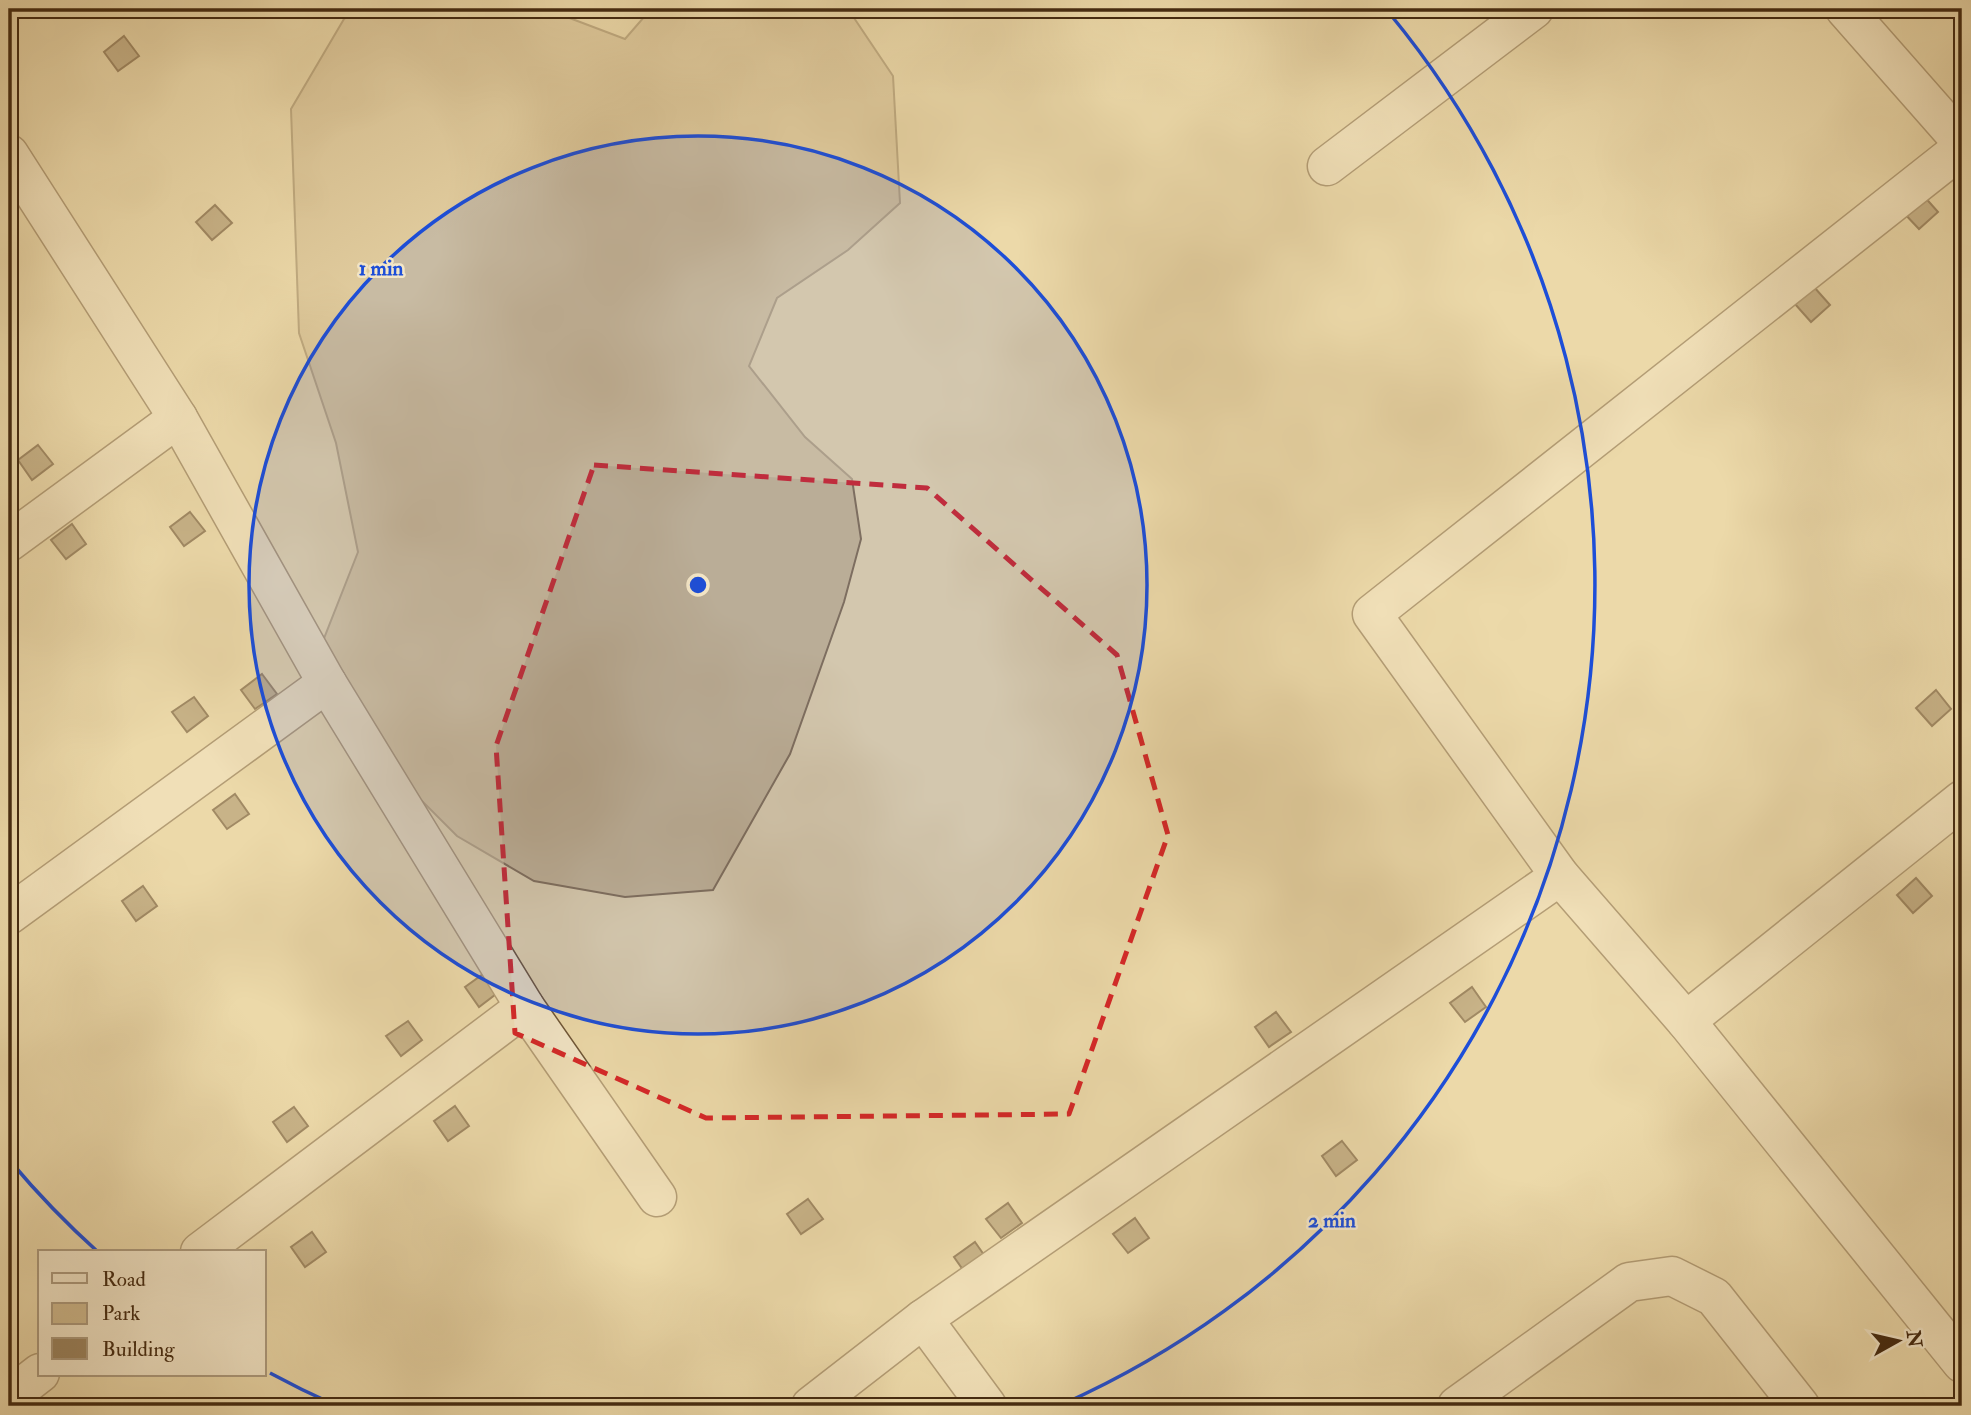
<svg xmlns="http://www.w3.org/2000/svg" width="1971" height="1415" font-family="'IM FELL Double Pica',serif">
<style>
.green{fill:#d0bb8f;stroke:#8a7350;stroke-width:2}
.building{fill:#9c8560;stroke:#452b11;stroke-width:2}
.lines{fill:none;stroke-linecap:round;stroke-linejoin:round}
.minor-casing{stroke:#6f5637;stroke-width:41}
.minor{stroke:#f3e6c7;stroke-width:38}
.marked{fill:none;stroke:#d62828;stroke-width:5;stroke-dasharray:14 9;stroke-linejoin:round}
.ring{fill:none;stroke:#1d4ed8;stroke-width:3.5}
.centre{fill:#1d4ed8;stroke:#f3e6c7;stroke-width:3.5}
.ring-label{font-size:21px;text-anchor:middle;font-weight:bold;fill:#1d4ed8;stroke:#f3e6c7;stroke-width:5;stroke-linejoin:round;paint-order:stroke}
</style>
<rect width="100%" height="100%" fill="#ecd9a9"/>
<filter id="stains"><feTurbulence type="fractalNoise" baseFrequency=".00286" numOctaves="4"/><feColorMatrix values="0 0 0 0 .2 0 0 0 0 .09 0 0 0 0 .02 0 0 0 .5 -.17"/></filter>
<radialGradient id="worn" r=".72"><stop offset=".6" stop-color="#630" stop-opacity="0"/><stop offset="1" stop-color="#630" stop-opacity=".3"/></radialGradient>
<path class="green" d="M360,9h192l7,5 66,25 26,-30h197l45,67 7,127 -52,47 -71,48 -28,68 56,71 47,42 9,60 -17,63 -54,152 -77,136 -88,7 -91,-16 -77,-45 -49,-49 -85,-146 35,-89 -22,-109 -37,-110 -8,-224 53,-90z"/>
<g class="building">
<path d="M124,36l15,20 -21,15 -14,-19z"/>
<path d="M1922,194l16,18 -19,17 -17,-18z"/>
<path d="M215,205l17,18 -20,17 -16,-18z"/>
<path d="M1814,287l16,18 -19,17 -16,-18z"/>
<path d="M38,445l15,19 -21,16 -14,-20z"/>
<path d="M190,512l15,19 -21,15 -14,-19z"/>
<path d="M72,524l14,20 -20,15 -15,-19z"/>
<path d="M262,674l15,20 -22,15 -14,-19z"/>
<path d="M1936,690l15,19 -19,17 -16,-18z"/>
<path d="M194,697l14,19 -21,16 -15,-20z"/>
<path d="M235,794l14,20 -22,15 -14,-19z"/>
<path d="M1916,878l16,18 -19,17 -16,-18z"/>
<path d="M143,886l14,20 -21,15 -14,-20z"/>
<path d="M486,972l14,19 -21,16 -14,-20z"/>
<path d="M1472,987l14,20 -21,15 -15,-19z"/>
<path d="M1276,1012l15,20 -22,15 -14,-20z"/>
<path d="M408,1021l14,19 -21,16 -15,-20z"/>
<path d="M455,1106l14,20 -21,15 -14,-20z"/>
<path d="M294,1107l14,19 -21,16 -14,-20z"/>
<path d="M1342,1141l15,19 -21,16 -14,-20z"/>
<path d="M808,1199l15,20 -22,15 -14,-20z"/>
<path d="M1008,1203l14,20 -21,15 -15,-19z"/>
<path d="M1135,1218l14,20 -21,15 -15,-19z"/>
<path d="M312,1232l14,20 -21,15 -14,-20z"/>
<path d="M975,1242l14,20 -21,15 -14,-20z"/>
</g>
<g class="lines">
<g class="minor-casing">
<g id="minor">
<path d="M1845,9l117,133"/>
<path d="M1962,148l-590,466 188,262 126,145 276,342"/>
<path d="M9,154l169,264 149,265 198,324 132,190"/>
<path d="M1327,166l207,-157"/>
<path d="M9,542l169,-124"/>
<path d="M9,915l318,-232"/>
<path d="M1686,1021l276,-221"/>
<path d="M200,1252l325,-245"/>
<path d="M923,1319l64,87"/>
<path d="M9,1397l31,-24"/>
<path d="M811,1406l112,-87 637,-443"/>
<path d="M1457,1406l172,-124 43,-6 42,21 86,109"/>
</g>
</g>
<use href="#minor" class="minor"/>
</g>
<path d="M0 0H1971V1415H0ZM594,465l333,23 190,167 51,180 -99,279 -363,4 -191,-85 -19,-287z" fill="#ecd9a9" fill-opacity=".55" fill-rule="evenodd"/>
<path class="marked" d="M594,465l333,23 190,167 51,180 -99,279 -363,4 -191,-85 -19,-287z"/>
<circle cx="698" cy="585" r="449" fill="#1d4ed8" fill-opacity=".12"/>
<g class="ring">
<circle cx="698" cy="585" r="449"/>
<path d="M333 1404A897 897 0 0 1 270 1373M98 1252A897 897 0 0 1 11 1162M1390 14A897 897 0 0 1 1063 1404"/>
</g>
<circle cx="698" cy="585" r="10" class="centre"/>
<g class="ring-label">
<text x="381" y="275">1 min</text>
<text x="1332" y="1227">2 min</text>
</g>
<rect width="1971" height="1415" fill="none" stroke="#ecd9a9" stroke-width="35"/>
<rect x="10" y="10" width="1950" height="1394" fill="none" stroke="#452b11" stroke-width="3.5"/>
<rect x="18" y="18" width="1936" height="1380" fill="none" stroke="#452b11" stroke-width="2"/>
<rect x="38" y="1250" width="228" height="126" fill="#f3e6c7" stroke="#ad9b7e" stroke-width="2"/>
<rect x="52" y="1273" width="35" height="10" fill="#f3e6c7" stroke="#ad9b7e" stroke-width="2"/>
<text x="102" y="1286" font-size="21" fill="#452b11">Road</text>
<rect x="52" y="1303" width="35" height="21" fill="#d0bb8f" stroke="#ad9b7e" stroke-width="2"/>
<text x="102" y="1320" font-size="21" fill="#452b11">Park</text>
<rect x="52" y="1338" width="35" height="21" fill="#9c8560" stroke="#ad9b7e" stroke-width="2"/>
<text x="102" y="1356" font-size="21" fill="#452b11">Building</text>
<g transform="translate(1898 1341) rotate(82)" stroke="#f3e6c7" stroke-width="5" paint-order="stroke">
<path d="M0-5L12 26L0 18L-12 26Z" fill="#452b11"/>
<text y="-10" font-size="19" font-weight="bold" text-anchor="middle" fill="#452b11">N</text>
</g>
<rect width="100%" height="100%" filter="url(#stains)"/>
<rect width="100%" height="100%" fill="url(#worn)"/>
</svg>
